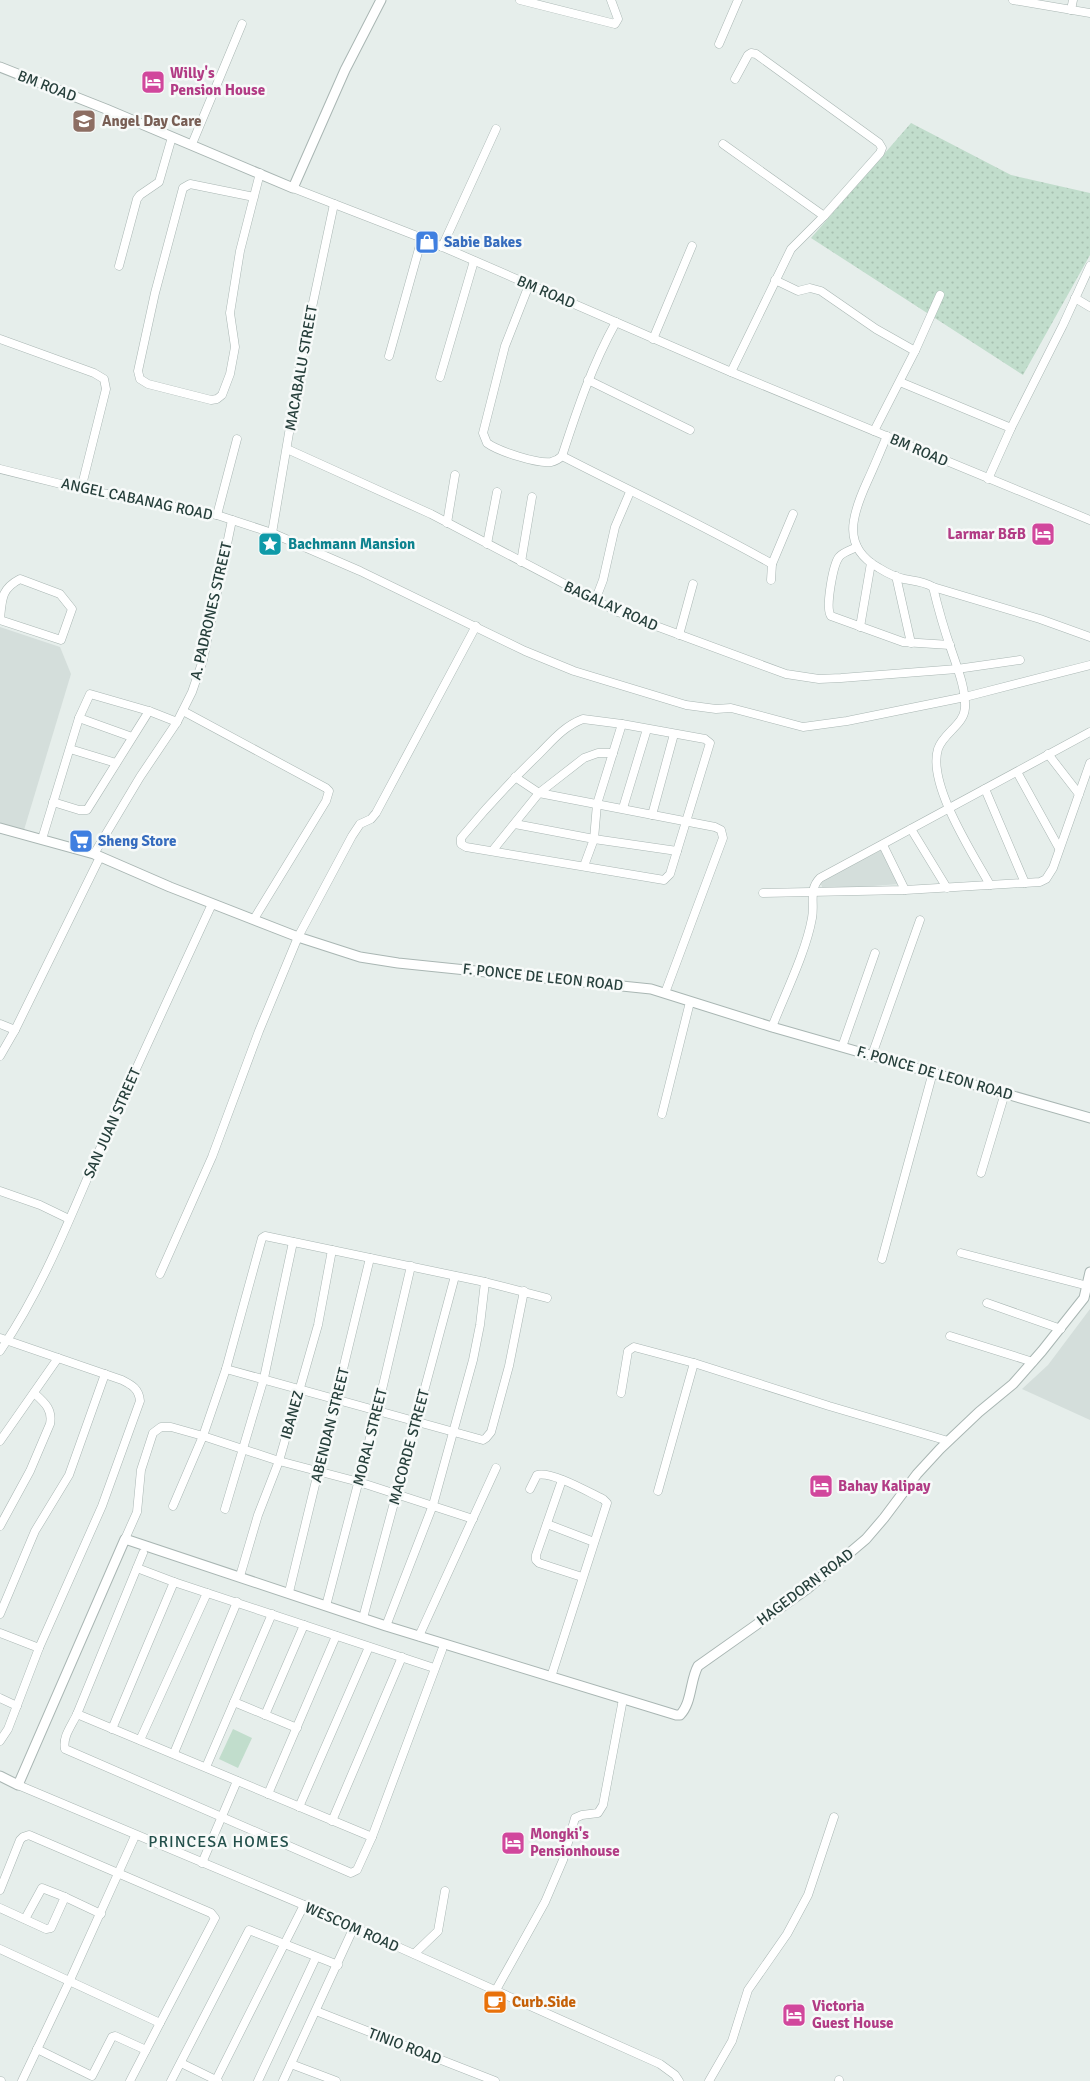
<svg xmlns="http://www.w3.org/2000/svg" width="1090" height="2081" font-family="Signika,sans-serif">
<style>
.built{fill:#d4dedb}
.grass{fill:url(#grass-dots)}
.pitch{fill:#c1ddcc}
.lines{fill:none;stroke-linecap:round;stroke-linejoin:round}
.minor-casing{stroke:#a9b6b3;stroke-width:9}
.tertiary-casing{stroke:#a9b6b3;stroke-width:11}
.minor{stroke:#fff;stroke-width:8}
.tertiary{stroke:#fff;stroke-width:9}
.labels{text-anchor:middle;stroke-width:5;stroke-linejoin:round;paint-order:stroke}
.hotel-label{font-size:15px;font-weight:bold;fill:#b23c85;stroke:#f7faf9;text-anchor:start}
.street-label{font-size:15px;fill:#263f3b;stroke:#f7faf9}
.education-label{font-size:15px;font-weight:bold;fill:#785e54;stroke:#f7faf9;text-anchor:start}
.shop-label{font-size:15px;font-weight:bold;fill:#366cbe;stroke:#f7faf9;text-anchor:start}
.culture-label{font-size:15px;font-weight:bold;fill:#0d838f;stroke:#f7faf9;text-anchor:start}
.food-label{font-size:15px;font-weight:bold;fill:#c56008;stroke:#f7faf9;text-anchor:start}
.neighbourhood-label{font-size:16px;letter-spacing:1px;fill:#23504b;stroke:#f7faf9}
</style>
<defs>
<pattern id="grass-dots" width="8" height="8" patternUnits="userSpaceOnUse" patternTransform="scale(1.25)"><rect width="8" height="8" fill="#c1ddcc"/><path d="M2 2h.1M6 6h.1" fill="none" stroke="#a6bfb0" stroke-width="1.8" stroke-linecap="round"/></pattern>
</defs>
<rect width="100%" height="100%" fill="#e6eeeb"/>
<g class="built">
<path d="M0,627l60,20 11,27 -47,156 -24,-7z"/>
<path d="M883,849l16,35 -76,6 -2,-6 4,-5z"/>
<path d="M1090,1309v111l-68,-31 26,-24z"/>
</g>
<path class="grass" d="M911,123l100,52 79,18v62l-67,120 -212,-137z"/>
<path class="pitch" d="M233,1729l19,9 -14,30 -19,-9z"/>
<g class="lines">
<g class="minor-casing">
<g id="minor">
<path d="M520,0l95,24 3,-5 -7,-19"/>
<path d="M1013,0l77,13"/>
<path d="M1071,10l2,-10"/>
<path d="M719,44l19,-44"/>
<path d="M192,144l50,-120"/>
<path d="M723,144l101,72"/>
<path d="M293,188l129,50 309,134 359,148"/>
<path d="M254,197l-64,-13 -7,4 -28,105 -17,78 2,8 8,5 63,16 6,-1 5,-4 8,-21 5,-27 -5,-34 10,-62 20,-78"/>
<path d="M442,247l54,-118"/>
<path d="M119,266l18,-67 3,-4 19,-13 13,-45"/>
<path d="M775,280l23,11 12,-3 11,3 55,38 39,22"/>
<path d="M529,285l-24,61 -22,87 4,10c11,8 50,21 64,19 5,-1 8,-3 11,-6 70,36 141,69 210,108l21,-50"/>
<path d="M1075,298l15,9"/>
<path d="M0,339l94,34 10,6 2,10 -25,100"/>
<path d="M653,339l39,-93"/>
<path d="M389,356l33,-118"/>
<path d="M731,372l60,-123 33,-33 56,-63 2,-5 -3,-5 -123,-89 -5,-1 -3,2 -13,24"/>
<path d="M440,377l34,-116"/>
<path d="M588,380l102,50"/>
<path d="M900,382l111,46"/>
<path d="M874,431l41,-80 25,-56"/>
<path d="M887,436c-7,16 -13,31 -20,46 -15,33 -26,65 12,86 8,5 16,9 25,11 10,2 19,2 29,8 5,21 11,42 18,62 6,18 15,40 14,59 -1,17 -22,25 -27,41 -11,35 35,105 52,136"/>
<path d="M287,449l144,65 187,98 168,62 33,5 22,-1 116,-9 63,-9"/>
<path d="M562,456c15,-46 30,-91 54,-134"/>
<path d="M0,469l81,20 136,26 55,18 88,38 165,80 49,20 112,34 30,4 15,-1 72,19 44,-6 118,-24 125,-32"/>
<path d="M988,479l23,-51 52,-103 27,-59"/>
<path d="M217,515l20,-76"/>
<path d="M447,523l8,-48"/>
<path d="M272,533l32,-188 30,-141"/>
<path d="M487,544l10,-52"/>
<path d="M857,547c-6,3 -14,5 -18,10 -6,8 -14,51 -8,59l72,26 47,3"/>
<path d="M521,562l11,-65"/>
<path d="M896,576l15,67"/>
<path d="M771,580l1,-16"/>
<path d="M933,587l107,32 50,18"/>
<path d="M595,601l8,-21 12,-53 15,-35"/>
<path d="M0,619c2,-20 1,-30 20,-40l40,15 12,15 -11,31 -61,-20"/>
<path d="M860,627l11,-64"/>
<path d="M679,635l14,-51"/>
<path d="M183,711l143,77 3,3 -3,10 -72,118"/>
<path d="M79,718l53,19"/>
<path d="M583,719l39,5 83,15 5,4 -40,131 -6,6 -198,-33 -5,-3v-6c24,-29 50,-57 77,-83 14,-14 26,-29 45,-36z"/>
<path d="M70,749l46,14"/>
<path d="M1048,754l31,40"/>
<path d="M1017,772l42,76"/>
<path d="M515,777l24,16 176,34 6,3 2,8 -58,155"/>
<path d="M985,789l40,94"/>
<path d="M53,802l26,8h8l62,-99"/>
<path d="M623,808l24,-79"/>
<path d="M652,815l22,-81"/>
<path d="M515,824l79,15 83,12"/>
<path d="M911,829l36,59"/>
<path d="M42,839l37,-121 11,-24 59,17 28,11"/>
<path d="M883,845l22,45"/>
<path d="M493,850l46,-57 45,-35 14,-5h15"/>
<path d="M94,854l46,-77 37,-55 15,-30 11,-32 29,-140"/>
<path d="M584,866l10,-27 3,-35 25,-80"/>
<path d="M763,893l142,-3 135,-8 6,-3 7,-11 37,-105"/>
<path d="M0,1024l15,6"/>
<path d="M772,1027c13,-33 34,-75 40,-109 3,-15 -4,-28 8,-40l270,-146"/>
<path d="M842,1047l33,-94"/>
<path d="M872,1055l48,-135"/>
<path d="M0,1056l15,-26 85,-173"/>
<path d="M662,1114l28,-112"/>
<path d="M981,1173l24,-80"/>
<path d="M0,1191l40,14 29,14"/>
<path d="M961,1253l127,33"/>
<path d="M882,1259l51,-187"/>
<path d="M160,1274l52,-117 47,-126 39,-94 54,-101 8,-12 11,-5 5,-6 100,-187"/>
<path d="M987,1303l74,26"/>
<path d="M950,1336l83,26"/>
<path d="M0,1338l122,42c10,5 17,9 18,21l-38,105 -63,142 -31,81 -8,12"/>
<path d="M0,1351c42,-61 70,-133 99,-200 37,-83 75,-165 113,-247"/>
<path d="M226,1369l257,71 3,-2 5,-6 18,-66 15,-75"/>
<path d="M621,1393l7,-42 6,-4 60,16 135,43 119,35"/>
<path d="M0,1441l58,-83"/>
<path d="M562,1480l-26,75v5l3,3 43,14"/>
<path d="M530,1489l7,-14c15,-4 51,17 66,24l4,4 -56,174"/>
<path d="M658,1491l36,-128"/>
<path d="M173,1506l30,-70 23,-67 36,-131 3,-2 220,46 62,16"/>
<path d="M225,1509l39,-131 29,-136"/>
<path d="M547,1524l47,18"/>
<path d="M0,1526l30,-55 20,-47c3,-15 -6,-22 -16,-31"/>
<path d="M125,1539l12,-27 4,-42 12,-37 8,-6h10l32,9 76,25 80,21 114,37"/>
<path d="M143,1553l-66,161c-5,11 -15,23 -12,35l286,124 6,-3 15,-33 70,-187"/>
<path d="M137,1568l37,14 260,86"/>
<path d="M240,1576l18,-61 21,-54 39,-136 14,-75"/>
<path d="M289,1592l81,-334"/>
<path d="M326,1606l51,-195 34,-145"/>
<path d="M0,1614l35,-83 34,-56 36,-101"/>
<path d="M363,1618l92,-342"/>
<path d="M386,1626l47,-121 40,-145 7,-35 5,-43"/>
<path d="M0,1633l39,15"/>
<path d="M419,1636l77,-168"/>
<path d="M0,1698l17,8"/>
<path d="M234,1702l63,26"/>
<path d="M77,1714l295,123"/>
<path d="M265,1715l39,-90"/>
<path d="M112,1729l62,-147"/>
<path d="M140,1740l67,-147"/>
<path d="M174,1753l63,-151"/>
<path d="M206,1767l66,-153"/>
<path d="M18,1785l286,120 356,159 15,11 4,6"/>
<path d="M268,1794l68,-158"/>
<path d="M299,1807l70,-160"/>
<path d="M332,1821l70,-164"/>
<path d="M202,1863l35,-82"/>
<path d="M0,1890l20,-50 3,-3 6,-2 182,78 4,5 -55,105 -160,-74"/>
<path d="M0,1908l46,21 5,-1 14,-31 36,17"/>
<path d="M25,1919l17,-31 23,9"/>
<path d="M414,1954l24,-23 7,-40"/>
<path d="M496,1990l49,-88 18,-42 12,-42 7,-3 16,-2 5,-8 20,-106"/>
<path d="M316,2011l179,70"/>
<path d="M37,2049l55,27 20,-39 3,-1 31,14"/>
<path d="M181,2063l37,18"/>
<path d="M291,2064l45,17"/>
<path d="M216,2080l88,-175"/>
<path d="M0,2081h1"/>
<path d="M22,2081l48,-101 65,-144"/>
<path d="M130,2081l30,-58"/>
<path d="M171,2081l78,-151 89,35"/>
<path d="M258,2081l58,-124"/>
<path d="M283,2081l71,-154"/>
<path d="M709,2081l23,-40 16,-51 39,-56 21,-39 26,-78"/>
<path d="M839,2081v-1"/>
</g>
</g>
<g class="tertiary-casing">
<g id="tertiary">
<path d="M0,67l106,42 187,79 52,-118 36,-70"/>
<path d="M0,828l94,26 76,33 128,50 62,20 38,6 253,26 121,38 318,91"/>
<path d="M0,1776l18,9 107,-246 261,87 290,89h4c12,-12 10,-35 18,-49l109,-77 59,-50 18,-21 33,-44 23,-25 39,-37 34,-28 29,-33 42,-53 6,-26"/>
</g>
</g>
<use href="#minor" class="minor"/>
<use href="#tertiary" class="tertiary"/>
</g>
<defs>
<g id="hotel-square" transform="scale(1.25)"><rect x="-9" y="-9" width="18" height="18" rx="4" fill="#d1479c" stroke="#f7faf9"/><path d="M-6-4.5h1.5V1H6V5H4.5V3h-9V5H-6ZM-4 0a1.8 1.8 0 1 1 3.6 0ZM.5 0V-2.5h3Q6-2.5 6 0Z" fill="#fff"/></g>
<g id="school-square" transform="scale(1.25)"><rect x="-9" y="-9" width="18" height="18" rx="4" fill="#8d6e63" stroke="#f7faf9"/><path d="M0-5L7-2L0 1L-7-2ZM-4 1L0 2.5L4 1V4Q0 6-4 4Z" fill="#fff"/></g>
<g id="shop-square" transform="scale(1.25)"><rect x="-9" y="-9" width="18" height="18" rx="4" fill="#3f7fe0" stroke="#f7faf9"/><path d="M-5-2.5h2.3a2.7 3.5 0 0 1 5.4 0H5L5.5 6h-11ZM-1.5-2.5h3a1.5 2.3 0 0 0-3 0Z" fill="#fff"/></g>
<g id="sight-square" transform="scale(1.25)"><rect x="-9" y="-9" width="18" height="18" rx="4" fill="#0f9aa8" stroke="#f7faf9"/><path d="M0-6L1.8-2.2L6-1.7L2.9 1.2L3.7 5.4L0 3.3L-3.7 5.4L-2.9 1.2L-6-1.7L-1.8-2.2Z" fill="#fff"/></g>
<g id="supermarket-square" transform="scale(1.25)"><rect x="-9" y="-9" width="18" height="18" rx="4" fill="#3f7fe0" stroke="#f7faf9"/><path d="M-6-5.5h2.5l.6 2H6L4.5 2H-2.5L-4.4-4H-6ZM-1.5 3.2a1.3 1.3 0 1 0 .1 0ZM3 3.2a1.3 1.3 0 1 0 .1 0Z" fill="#fff"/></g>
<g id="cafe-square" transform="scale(1.25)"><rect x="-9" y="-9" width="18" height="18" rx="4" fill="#e8710a" stroke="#f7faf9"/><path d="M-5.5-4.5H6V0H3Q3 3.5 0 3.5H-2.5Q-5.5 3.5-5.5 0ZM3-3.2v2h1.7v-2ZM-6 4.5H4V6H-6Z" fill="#fff"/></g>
</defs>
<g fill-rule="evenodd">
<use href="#hotel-square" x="153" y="82"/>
<use href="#school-square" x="84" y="121"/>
<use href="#shop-square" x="427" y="242"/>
<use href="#hotel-square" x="1043" y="534"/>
<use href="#sight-square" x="270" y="544"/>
<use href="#supermarket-square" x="81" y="841"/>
<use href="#hotel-square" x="821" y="1486"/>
<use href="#hotel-square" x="513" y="1843"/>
<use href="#cafe-square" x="495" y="2002"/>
<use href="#hotel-square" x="794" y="2015"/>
</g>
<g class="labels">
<g class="hotel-label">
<text x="170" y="78">Willy's<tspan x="170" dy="17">Pension House</tspan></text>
<text x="1026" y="539" text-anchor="end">Larmar B&amp;B</text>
<text x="838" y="1491">Bahay Kalipay</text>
<text x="530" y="1839">Mongki's<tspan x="530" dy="17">Pensionhouse</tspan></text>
<text x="812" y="2011">Victoria<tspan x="812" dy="17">Guest House</tspan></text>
</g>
<g class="street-label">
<text transform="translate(47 86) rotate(21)" y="5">BM ROAD</text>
<text transform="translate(546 292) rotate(23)" y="5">BM ROAD</text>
<text transform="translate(301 368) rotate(-80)" y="5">MACABALU STREET</text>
<text transform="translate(919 450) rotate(23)" y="5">BM ROAD</text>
<text transform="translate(137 499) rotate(12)" y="5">ANGEL CABANAG ROAD</text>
<text transform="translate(611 606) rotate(24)" y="5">BAGALAY ROAD</text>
<text transform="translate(211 611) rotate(-77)" y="5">A. PADRONES STREET</text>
<text transform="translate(543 977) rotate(6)" y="5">F. PONCE DE LEON ROAD</text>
<text transform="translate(935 1073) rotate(16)" y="5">F. PONCE DE LEON ROAD</text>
<text transform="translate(112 1123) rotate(-66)" y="5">SAN JUAN STREET</text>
<text transform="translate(292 1415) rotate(-74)" y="5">IBANEZ</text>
<text transform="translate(330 1425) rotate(-76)" y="5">ABENDAN STREET</text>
<text transform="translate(370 1437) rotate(-76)" y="5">MORAL STREET</text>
<text transform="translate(409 1447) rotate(-75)" y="5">MACORDE STREET</text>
<text transform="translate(805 1587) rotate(-37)" y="5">HAGEDORN ROAD</text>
<text transform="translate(352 1927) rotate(24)" y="5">WESCOM ROAD</text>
<text transform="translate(405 2046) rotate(21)" y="5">TINIO ROAD</text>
</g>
<g class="education-label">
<text x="102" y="126">Angel Day Care</text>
</g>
<g class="shop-label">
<text x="444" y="247">Sabie Bakes</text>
<text x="98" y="846">Sheng Store</text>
</g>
<g class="culture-label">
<text x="288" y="549">Bachmann Mansion</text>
</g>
<g class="food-label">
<text x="512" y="2007">Curb.Side</text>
</g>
<g class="neighbourhood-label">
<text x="219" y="1847">PRINCESA HOMES</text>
</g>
</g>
</svg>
